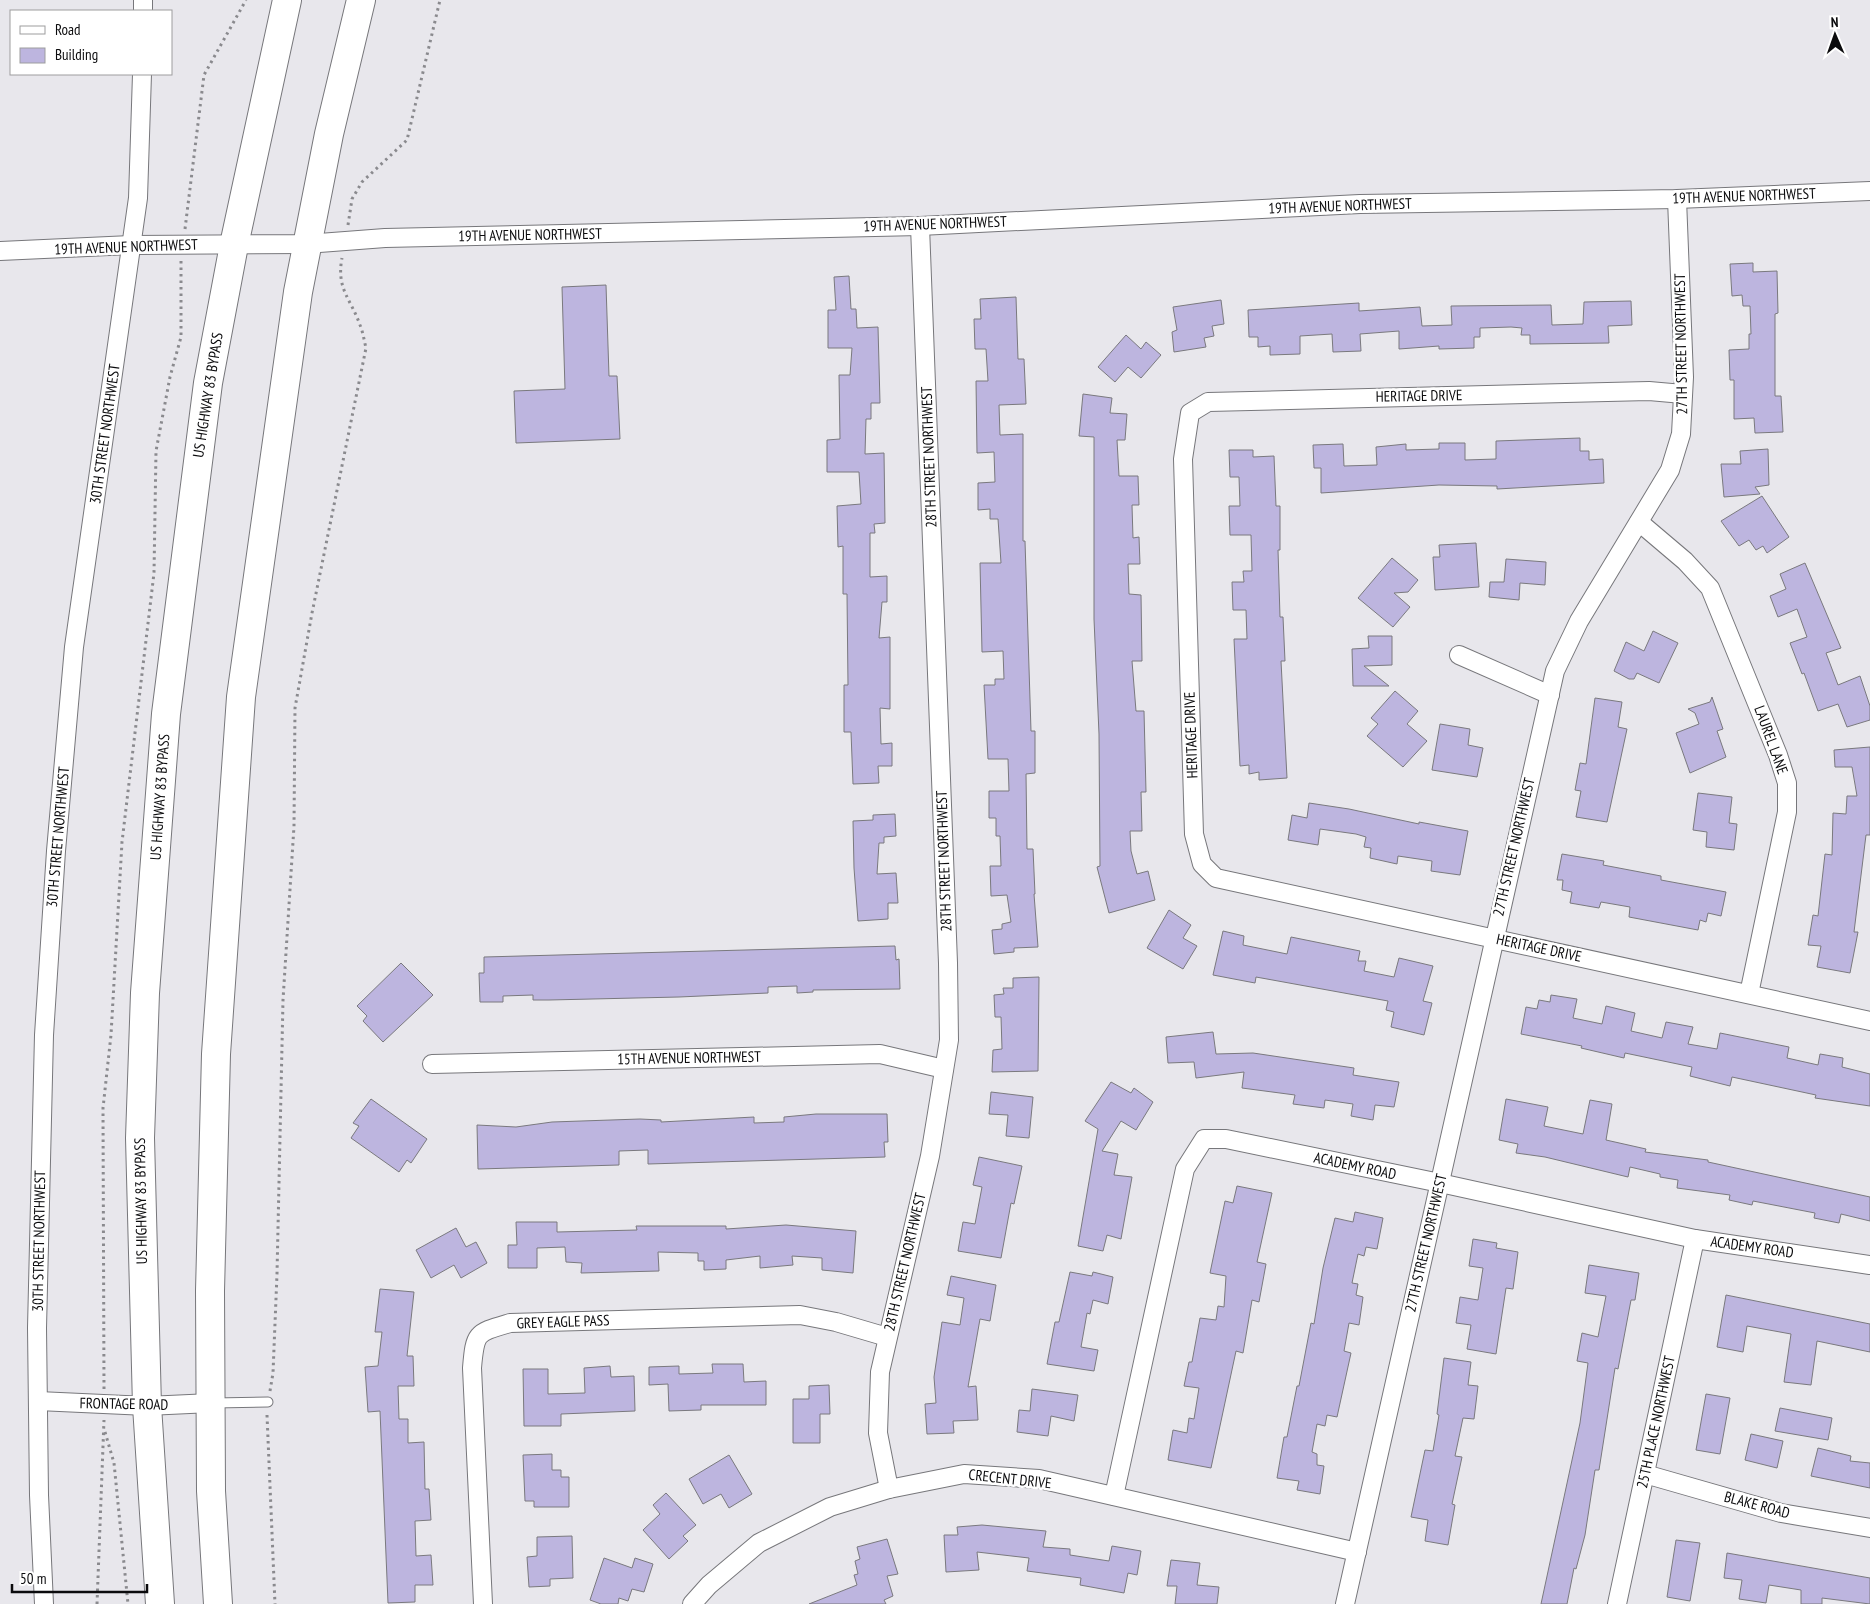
<svg xmlns="http://www.w3.org/2000/svg" width="1870" height="1604" font-family="'PT Sans Narrow',sans-serif">
<style>
.building{fill:#bdb5df;stroke:#7a797e}
.lines{fill:none;stroke-linecap:round;stroke-linejoin:round}
.lane-casing{stroke:#77777b;stroke-width:11}
.street-casing{stroke:#77777b;stroke-width:20}
.highway-casing{stroke:#77777b;stroke-width:30}
.path{stroke:#8a8a8e;stroke-width:3;stroke-dasharray:2.5 4;stroke-linecap:butt}
.lane{stroke:#fff;stroke-width:9}
.street{stroke:#fff;stroke-width:18}
.highway{stroke:#fff;stroke-width:28}
.labels{text-anchor:middle;stroke-width:5;stroke-linejoin:round;paint-order:stroke}
.street-label{font-size:15px;fill:#0b0b0d;stroke:#fff}
</style>
<rect width="100%" height="100%" fill="#e8e7ec"/>
<g class="building">
<path d="M1753,263v9l24,-1 1,42 -3,1v82h6l2,36 -28,1 -1,-15 -20,1v-39h-4l-1,-30 20,-1v-15h2l-1,-28h-7l-1,-11 -10,1 -2,-32z"/>
<path d="M849,276l2,33h5l1,19 21,-1 2,76h-9v16h-5l-1,35 19,-1 1,70 -11,1 1,9h-5v44l17,-1v26h-5l-3,36 11,-1v72l-10,-1 1,36 11,-1v23h-14l1,17 -26,1 -2,-52h-7v-47h4l-1,-91h-4v-48l-5,1 -1,-41 24,-2 -2,-32h-32v-32l13,-1 -1,-64h11l2,-27h-24v-38h8l-2,-33z"/>
<path d="M606,285l3,91h8l3,63 -104,4 -2,-52 51,-2 -3,-102z"/>
<path d="M1016,297l2,62h6l2,45 -27,1 1,30 23,-1v107h2l6,190h4v42l-9,1 1,75h6l2,45h-1l4,53 -24,1v4l-20,2 -2,-24 10,-1v-5l9,-2 -4,-27 -16,1 -1,-30h11l-1,-30h-4v-18h-7v-27h20l-1,-32h-20l-4,-74h11v-6h9l-1,-28 -21,1 -2,-89h21l-3,-44h-8v-10l-12,1v-27l17,-1 -1,-30 -17,1 -1,-72h12l-2,-32h-11l-1,-30h7l-1,-20z"/>
<path d="M1221,300l3,24 -12,2 2,10 -10,2 2,9 -32,5 -2,-20 5,-2 -4,-23z"/>
<path d="M1631,301l1,24 -24,1 1,17 -79,1v-9h-9l1,-7 -11,-1 -31,1v9h-6v11l-35,1v-3l-40,3v-18l-39,3 1,17 -28,1 -1,-18 -32,2v18l-30,1v-9l-12,1v-10h-9l-1,-27 111,-7v8l61,-4 2,19 30,-1 -1,-19 100,-1 1,20 31,-1 1,-22z"/>
<path d="M1126,335l15,14 5,-7 15,13 -20,23 -13,-11 -13,15 -17,-15z"/>
<path d="M1083,394l29,4 -2,15 17,1 -2,26h-8l2,36h19l1,29h-7l1,33 6,-1 1,27h-12l1,30 12,1 1,66h-10l4,50h8l2,81h-5l1,39h-12l1,20 6,23 11,-3 7,29 -46,13 -12,-46 3,-1 -1,-132 -5,-115v-182l-15,-1z"/>
<path d="M1580,438v13h9v9l14,-1 1,24 -107,6v-3l-58,-1 -118,8v-25h-7l-1,-23 30,-1 1,22 33,-1 -1,-18 30,-3v6l33,-1v-6h26v17l31,-1v-18z"/>
<path d="M1768,449l1,36 -14,2 5,7 -36,3 -3,-33h20l-1,-13z"/>
<path d="M1229,450h24v7l21,-1 2,50h4v44h-2l2,67h3l2,44h-4l6,117 -28,2v-8l-10,2v-9l-9,1 -6,-127h13l-1,-29h-13l-1,-28h12l-1,-11h9l-1,-36h-21l-1,-29h11l-1,-29h-9z"/>
<path d="M1762,496l27,41 -22,16 -4,-7 -7,4 -7,-10 -10,6 -18,-25z"/>
<path d="M1476,543l3,44 -44,3 -2,-33h7l-1,-12z"/>
<path d="M1392,558l26,22 -10,12 -14,1 16,14 -17,20 -35,-29z"/>
<path d="M1506,559l40,3 -1,23 -25,-2 -1,17 -30,-3 1,-15h14z"/>
<path d="M1805,563l36,85 -15,5 12,32 22,-9 10,30v14l-23,7 -9,-23 -20,7 -14,-38 -2,1 -12,-31 17,-6 -10,-28 -19,8 -8,-21 16,-7 -6,-15z"/>
<path d="M1653,631l25,12 -19,40 -22,-10 -3,6h-5l-15,-8 12,-29 18,9z"/>
<path d="M1368,636h24v29l-28,1 25,20h-36l-1,-37 17,-1z"/>
<path d="M1395,691l23,20 -11,13 20,17 -24,26 -36,-31 11,-12 -7,-6z"/>
<path d="M1712,697l11,32 -6,2 9,26 -36,16 -14,-40 23,-9 -4,-11 -7,-4 22,-7z"/>
<path d="M1595,698l27,4 -4,25 9,2 -20,93 -31,-5 5,-26 -6,-1 5,-27 6,1z"/>
<path d="M1440,724l30,5 -2,16 15,3 -6,29 -45,-7z"/>
<path d="M1870,747v88h-4l-12,97h4l-8,41 -33,-6 4,-21 -13,-1 5,-30 5,1 7,-62 7,1 1,-42 13,1 1,-18h10l-5,-29h-17l-1,-17z"/>
<path d="M1698,793l34,4 -3,26 8,1 -3,26 -28,-3 1,-15 -14,-2z"/>
<path d="M1309,803l40,6 70,15v-2l49,9 -8,44 -29,-4 1,-10 -34,-5 -1,8 -27,-6 1,-10 -7,-1 2,-10 -10,-3 -36,-5 -2,16 -30,-5 4,-25 15,3z"/>
<path d="M895,814l1,22 -12,1v6h-5l-2,31 19,-1 2,30h-10v16l-30,2 -4,-53 -1,-47 20,-1v-5z"/>
<path d="M1562,854l42,7 -1,4 58,11v4l65,12 -5,24 -13,-3 -2,9 -6,-2 -2,10 -69,-13 1,-10 -29,-5 -2,6 -29,-5 2,-11 -10,-2 1,-10h-6z"/>
<path d="M1169,910l22,15 -8,13 14,8 -14,23 -36,-21z"/>
<path d="M1223,931l21,5 -1,9 44,9 4,-17 69,14 -2,10h8l-2,10 30,6 5,-19 34,8 -10,35 9,2 -8,32 -33,-8 3,-15 -8,-2 2,-9 -132,-24 -1,6 -42,-8z"/>
<path d="M895,946l1,14 3,-1 1,30 -87,1v2l-16,1v-7l-29,1v6l-89,4 -130,3h-16v-5l-30,1v6h-23l-1,-29h5v-16z"/>
<path d="M401,963l32,32 -50,47 -20,-21 4,-5 -10,-10z"/>
<path d="M1039,977l-1,94 -46,1 1,-22 9,-1 -1,-32h-6l-1,-22 10,-1 -1,-6h10v-10z"/>
<path d="M1551,995l26,4 -4,19 29,6 4,-18 29,7 -4,18 31,7 4,-16 27,5 -5,17 29,5 3,-16 69,14 -2,11 31,7 2,-11 23,4 -1,9 28,7v32l-55,-8 1,-3 -84,-18 -2,9 -40,-10 2,-9 -67,-14 -1,5 -43,-10 1,-2 -61,-12 5,-27 11,2 2,-9 11,2z"/>
<path d="M1213,1032l3,22 37,-1 101,15 -1,7 46,7 -5,25 -19,-2 -2,15 -22,-4 2,-12 -28,-4 -1,8 -31,-4 2,-9 -53,-7 2,-16 -48,6 -2,-16 -26,1 -2,-26z"/>
<path d="M1111,1082l20,11 3,-5 19,14 -17,28 -15,-9 -19,30 16,3 -4,21 18,2 -11,62 -14,-4 -4,16 -25,-5 20,-117 -13,-8z"/>
<path d="M991,1092l42,5 -4,41 -23,-2 2,-21 -19,-1z"/>
<path d="M371,1099l56,40 -16,24 -4,-3 -8,12 -48,-34 8,-12 -6,-3z"/>
<path d="M1506,1099l42,8 -4,19 39,8 7,-34 22,4 -6,36 40,9 -1,3 63,8v2l162,35v24l-29,-7 -2,9 -25,-5 1,-5 -62,-12 -1,4 -23,-5 1,-5 -53,-7 1,-8 -18,-3v-3l-30,-7 -2,10 -83,-20 -29,-4 2,-9 -19,-4z"/>
<path d="M816,1114h71l1,28h-4l1,15 -237,7v-14l-29,1v14l-141,4 -1,-44 39,2 36,-5 88,-3 21,1v2l93,-5v6l30,-1v-5z"/>
<path d="M979,1157l43,9 -8,38 -3,-1 -10,55 -43,-7 5,-29 12,2 7,-37 -9,-2z"/>
<path d="M1237,1186l35,7 -15,69 9,2 -7,38 -7,-2 -9,53 -7,-2 -25,117 -43,-8 5,-30 14,3 2,-15 5,1 5,-31 -15,-2 5,-24h3l8,-44 16,2 2,-14 6,1 2,-31 -16,-3 15,-72 8,2z"/>
<path d="M1355,1212l28,6 -6,31 -11,-2 -2,9 -6,-2 -6,29 6,1 -2,11 7,2 -4,28 -10,-2 -5,28 7,2 -14,64 -10,-2 -2,11 -8,-2 -5,28 5,2v11l7,1 -4,28 -23,-4 2,-9 -22,-3 7,-41h3l10,-51h2l12,-63 3,1 9,-56 12,-50 18,4z"/>
<path d="M516,1222h41v10l80,-2 -1,-4h90v3l60,-4 70,6 -3,42 -31,-3v-12l-30,-2 1,9 -33,3v-12l-34,4v9l-22,1v-9h-6v-8l-40,-1 1,19 -78,2 1,-10 -16,-1 -1,-15 -28,1v20h-29v-23h9z"/>
<path d="M456,1228l10,19 10,-5 11,21 -26,15 -7,-13 -23,13 -15,-28z"/>
<path d="M1473,1239l24,4 -1,5 22,4 -5,37 -7,-1 -10,66 -29,-5 4,-24 -15,-2 4,-26 18,3 5,-32 -14,-2z"/>
<path d="M1589,1265l50,8 -4,27h-4l-13,69 -3,-1 -16,102h-4l-10,65 -9,34 -2,-1 -7,36h-26l39,-181 8,-60 -11,-2 5,-28 16,4 8,-41 -21,-3z"/>
<path d="M1070,1272l22,4 1,-4 20,5 -5,27 -15,-4 -3,14 -3,-1 -6,34 17,3 -4,21 -47,-7 8,-42h4z"/>
<path d="M951,1276l45,9 -6,36 -10,-2 -12,68 8,-1 2,34 -25,1 1,12 -27,1 -2,-30 11,-1 -2,-26 8,-55 18,3 4,-27 -17,-3z"/>
<path d="M380,1289l34,3 -7,64h6l1,30h-16l1,33h9v24l16,-1 1,47h4l2,31 -16,1 1,35 15,-1 2,30h-18v17l-27,1 -8,-192 -12,1 -3,-45 13,-1 4,-34h-7z"/>
<path d="M1726,1295l144,29v28l-53,-11 -6,44 -27,-3 7,-48 -44,-8 -4,26 -26,-5z"/>
<path d="M1444,1358l27,4 -3,23 10,1 -4,33 -11,-1 -8,38 7,1 -10,47 3,1 -7,40 -23,-4 3,-21 -17,-3 14,-67 8,1 6,-36 -2,-1z"/>
<path d="M712,1364h31l1,18 22,-1v24h-65v5l-32,1 -1,-27 -19,1v-18l30,-1v8l34,-1z"/>
<path d="M610,1366l1,11 23,-1 1,35 -74,3v12h-37l-1,-57h25v25l37,-1 -1,-25z"/>
<path d="M829,1385l1,29h-10v29h-27v-44h16v-13z"/>
<path d="M1032,1389l46,6 -4,26 -23,-5 -3,20 -31,-4 2,-22 11,1z"/>
<path d="M1706,1394l24,4 -10,56 -24,-4z"/>
<path d="M1780,1408l52,10 -4,22 -53,-9z"/>
<path d="M1751,1434l32,7 -6,27 -32,-8z"/>
<path d="M1818,1448l33,8 -1,5 20,2v25l-59,-12z"/>
<path d="M552,1454v16h9v7h8v30h-35v-6h-9l-2,-46z"/>
<path d="M729,1455l23,39 -23,14 -8,-14 -18,10 -14,-25z"/>
<path d="M666,1493l30,32 -13,11 5,5 -19,18 -26,-29 17,-16 -7,-9z"/>
<path d="M982,1525l64,6 -3,16 27,2v6l39,6 3,-15 29,5 -4,24 -9,-2 -4,20 -44,-8 1,-7 -54,-7 2,-13 -52,-6 2,18 -33,2 -2,-37h14l-1,-8z"/>
<path d="M572,1536l1,42 -23,1v7l-21,1 -2,-30 10,-1v-19z"/>
<path d="M887,1539l11,35 -11,2 6,20 -9,4 2,4h-77l48,-19 -3,-10 4,-1 -3,-13 5,-2 -3,-12z"/>
<path d="M1676,1540l24,3 -10,58 -23,-4z"/>
<path d="M1727,1553l143,25v26l-48,-6v6h-21v-14l-32,-5 -3,18 -27,-4 3,-19 -18,-2z"/>
<path d="M604,1558l28,10 3,-10 18,6 -9,28 -12,-3 -4,12 -9,-3 -1,6h-17l-11,-4z"/>
<path d="M1171,1560l29,3 -3,22 22,2 -2,17h-42l2,-18h-10z"/>
</g>
<g class="lines">
<g class="lane-casing">
<path id="lane" d="M214,1403l54,-1"/>
</g>
<g class="street-casing">
<g id="street">
<path d="M143,11v-11"/>
<path d="M0,251l131,-6 175,-1 79,-6 535,-12 440,-22 317,-5 193,-8"/>
<path d="M1683,394l-34,-3 -441,11 -18,11 -7,46 11,375 8,30 14,14 654,143"/>
<path d="M1639,522l46,39 25,27 68,167 9,28v29l-38,182"/>
<path d="M1459,655l91,40"/>
<path d="M432,1064l448,-10 64,15"/>
<path d="M38,1401l109,5 64,-3"/>
<path d="M1645,1474l136,39 89,15"/>
<path d="M889,1489l-11,-56 2,-61 50,-216 19,-116 -1,-77 -28,-737"/>
<path d="M1114,1496l71,-327 19,-30h22l214,44 255,56 175,26"/>
<path d="M44,1604l-5,-109 -2,-167 7,-293 12,-184 18,-204 64,-449 4,-124"/>
<path d="M483,1604l-11,-236c3,-36 4,-35 38,-45l290,-8 36,7 51,15"/>
<path d="M692,1604l17,-19 50,-42 71,-36 59,-18 75,-15 75,5 318,73"/>
<path d="M1345,1604l210,-933 24,-50 91,-151 11,-36 3,-57 -7,-178"/>
<path d="M1617,1604l78,-365"/>
</g>
</g>
<g class="highway-casing">
<g id="highway">
<path d="M160,1604l-13,-198 -7,-268 5,-145 21,-279 42,-331 26,-138 53,-245"/>
<path d="M218,1604l-7,-113 -1,-200 6,-237 25,-357 57,-405 31,-158 32,-134"/>
</g>
</g>
<g class="path">
<path d="M348,225l4,-26 10,-17 45,-42 33,-140"/>
<path d="M185,229l19,-154 42,-75"/>
<path d="M104,1389l-1,-281 8,-73 11,-193 32,-269 2,-122 14,-74 11,-40v-77"/>
<path d="M270,1391l3,-18 4,-99 6,-274 11,-174 1,-118 17,-95 54,-265c-2,-8 -3,-16 -6,-23 -9,-26 -24,-36 -18,-67"/>
<path d="M267,1415l8,189"/>
<path d="M105,1432l9,31 14,141"/>
<path d="M97,1604l7,-184"/>
</g>
<use href="#lane" class="lane"/>
<use href="#street" class="street"/>
<use href="#highway" class="highway"/>
</g>
<g class="labels">
<g class="street-label">
<text transform="translate(1744 196) rotate(-2)" y="5">19TH AVENUE NORTHWEST</text>
<text transform="translate(1340 206) rotate(-2)" y="5">19TH AVENUE NORTHWEST</text>
<text transform="translate(935 224) rotate(-2)" y="5">19TH AVENUE NORTHWEST</text>
<text transform="translate(530 235) rotate(-1)" y="5">19TH AVENUE NORTHWEST</text>
<text transform="translate(126 247) rotate(-2)" y="5">19TH AVENUE NORTHWEST</text>
<text transform="translate(1681 344) rotate(-91)" y="5">27TH STREET NORTHWEST</text>
<text transform="translate(208 395) rotate(-81)" y="5">US HIGHWAY 83 BYPASS</text>
<text transform="translate(1419 396) rotate(-1)" y="5">HERITAGE DRIVE</text>
<text transform="translate(105 434) rotate(-82)" y="5">30TH STREET NORTHWEST</text>
<text transform="translate(929 457) rotate(-92)" y="5">28TH STREET NORTHWEST</text>
<text transform="translate(1191 735) rotate(-92)" y="5">HERITAGE DRIVE</text>
<text transform="translate(1771 740) rotate(70)" y="5">LAUREL LANE</text>
<text transform="translate(160 797) rotate(-86)" y="5">US HIGHWAY 83 BYPASS</text>
<text transform="translate(58 837) rotate(-85)" y="5">30TH STREET NORTHWEST</text>
<text transform="translate(1514 847) rotate(-77)" y="5">27TH STREET NORTHWEST</text>
<text transform="translate(944 861) rotate(-92)" y="5">28TH STREET NORTHWEST</text>
<text transform="translate(1539 948) rotate(12)" y="5">HERITAGE DRIVE</text>
<text transform="translate(689 1058) rotate(-1)" y="5">15TH AVENUE NORTHWEST</text>
<text transform="translate(1355 1166) rotate(12)" y="5">ACADEMY ROAD</text>
<text transform="translate(141 1201) rotate(-91)" y="5">US HIGHWAY 83 BYPASS</text>
<text transform="translate(39 1241) rotate(-89)" y="5">30TH STREET NORTHWEST</text>
<text transform="translate(1426 1243) rotate(-77)" y="5">27TH STREET NORTHWEST</text>
<text transform="translate(1752 1247) rotate(8)" y="5">ACADEMY ROAD</text>
<text transform="translate(905 1262) rotate(-77)" y="5">28TH STREET NORTHWEST</text>
<text transform="translate(563 1322) rotate(-2)" y="5">GREY EAGLE PASS</text>
<text transform="translate(124 1404) rotate(1)" y="5">FRONTAGE ROAD</text>
<text transform="translate(1656 1422) rotate(-78)" y="5">25TH PLACE NORTHWEST</text>
<text transform="translate(1010 1479) rotate(6)" y="5">CRECENT DRIVE</text>
<text transform="translate(1757 1505) rotate(15)" y="5">BLAKE ROAD</text>
</g>
</g>
<rect x="10" y="10" width="162" height="65" fill="#ffffff" stroke="#9d9d9e"/>
<rect x="20" y="26" width="25" height="8" fill="#ffffff" stroke="#9d9d9e"/>
<text x="55" y="35" font-size="15" fill="#0b0b0d">Road</text>
<rect x="20" y="48" width="25" height="15" fill="#bdb5df" stroke="#9d9d9e"/>
<text x="55" y="60" font-size="15" fill="#0b0b0d">Building</text>
<g transform="translate(1835 35) rotate(358)" stroke="#ffffff" stroke-width="4" paint-order="stroke">
<path d="M0-4L9 19L0 12L-9 19Z" fill="#0b0b0d"/>
<text y="-8" font-size="14" font-weight="bold" text-anchor="middle" fill="#0b0b0d">N</text>
</g>
<path d="M12 1584v8h135v-8" fill="none" stroke="#0b0b0d" stroke-width="2.5"/>
<text x="20" y="1584" font-size="15" fill="#0b0b0d" stroke="#ffffff" stroke-width="4" paint-order="stroke">50 m</text>
</svg>
